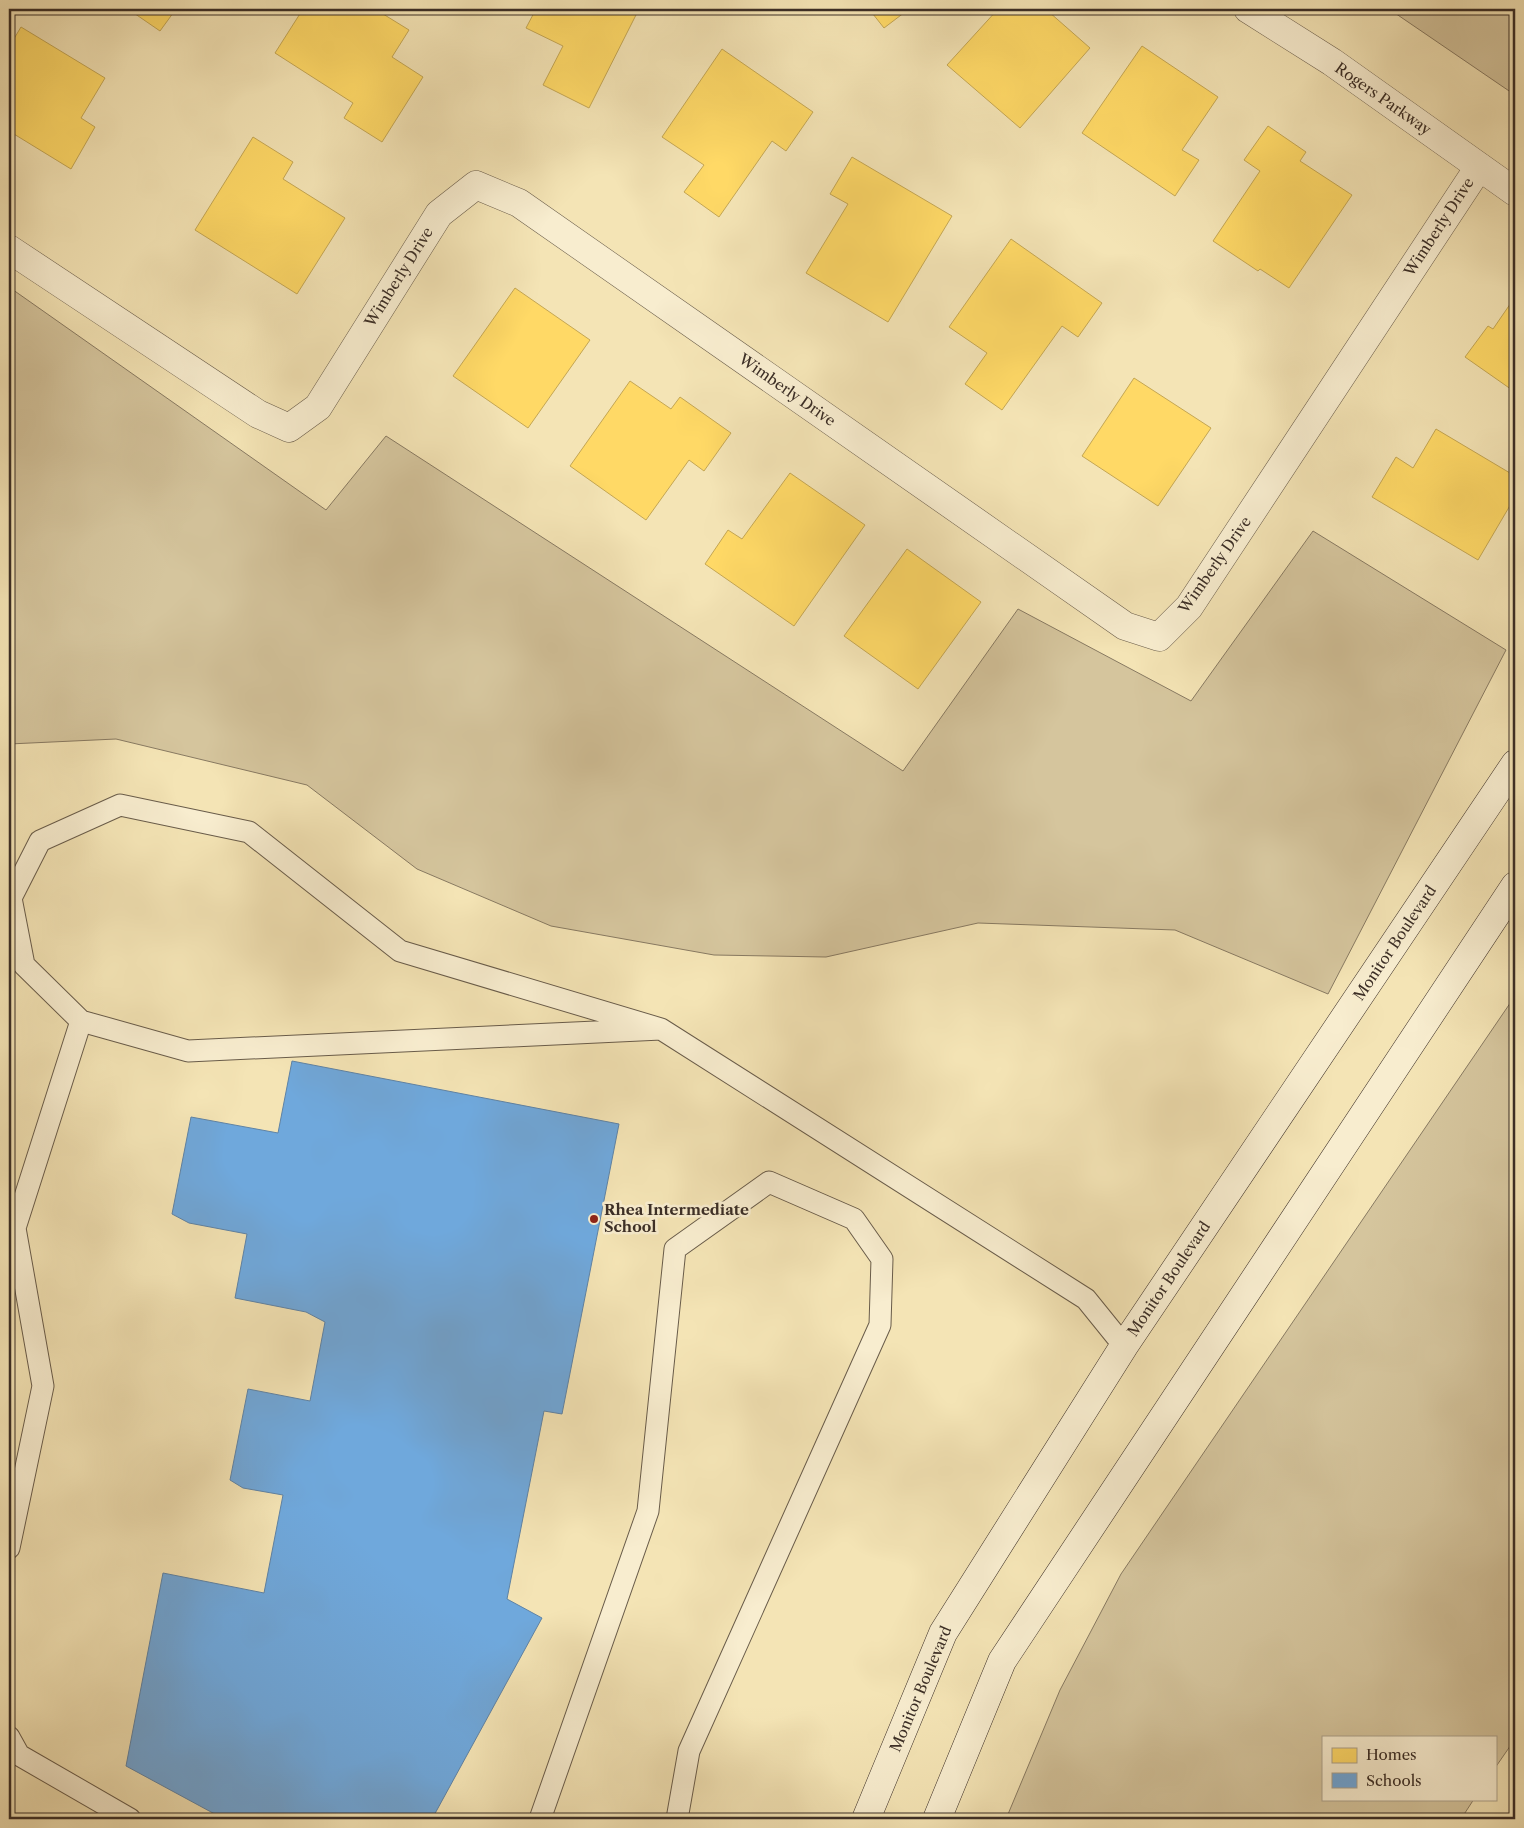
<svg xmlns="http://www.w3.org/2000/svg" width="1524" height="1828" font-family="'Libre Caslon Text',serif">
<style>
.green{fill:#d5c59d;stroke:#887a62}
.homes{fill:#ffd966;stroke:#c4a653}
.schools{fill:#6fa8dc;stroke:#5f83a5}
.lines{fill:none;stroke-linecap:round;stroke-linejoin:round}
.lane-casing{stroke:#695c4a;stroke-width:23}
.street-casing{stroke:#695c4a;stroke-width:29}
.secondary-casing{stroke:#3b2e26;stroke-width:29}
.lane{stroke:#f8edcf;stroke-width:21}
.street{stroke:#f8edcf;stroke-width:28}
.secondary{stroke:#f8edcf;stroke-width:28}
.poi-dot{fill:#8f2418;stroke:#f8edcf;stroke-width:2}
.labels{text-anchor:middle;stroke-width:5;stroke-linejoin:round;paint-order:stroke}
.street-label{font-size:15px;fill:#3b2e26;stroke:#f8edcf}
.poi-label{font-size:15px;font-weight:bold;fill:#3b2e26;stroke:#f8edcf;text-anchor:start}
</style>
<rect width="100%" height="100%" fill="#f4e4b5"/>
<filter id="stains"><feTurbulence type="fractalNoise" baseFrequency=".004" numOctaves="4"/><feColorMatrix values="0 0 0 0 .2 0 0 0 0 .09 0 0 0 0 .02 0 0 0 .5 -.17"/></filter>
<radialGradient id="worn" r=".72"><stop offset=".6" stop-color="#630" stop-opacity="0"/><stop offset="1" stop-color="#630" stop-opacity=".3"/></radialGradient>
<g class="green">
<path d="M1389,9h126v86z"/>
<path d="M9,287l317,223 60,-74 517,335 115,-162 173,92 122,-170 193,119 -178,344 -153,-64 -197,-7 -152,34 -112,-2 -163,-29 -134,-57 -110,-84 -191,-46 -107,5z"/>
<path d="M1515,996v743l-20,29v-31h-172v62h151l-13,20h-455l54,-129 61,-116z"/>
</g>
<g class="homes">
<path d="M128,9h48l-16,22z"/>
<path d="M303,9h72l34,21 -17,27 31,20 -41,65 -38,-24 9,-15 -78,-50z"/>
<path d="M536,9h103l-50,99 -46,-23 20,-39 -37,-18z"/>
<path d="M869,9h40l-25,19z"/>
<path d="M998,9h54l-3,3 41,36 -70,80 -73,-63z"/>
<path d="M21,27l84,51 -24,40 14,9 -24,42 -62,-38v-84z"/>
<path d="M1142,46l76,51 -36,53 17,10 -24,36 -93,-63z"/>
<path d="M722,49l91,63 -27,39 -14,-10 -53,76 -35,-25 20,-27 -42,-28z"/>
<path d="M1268,126l38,26 -6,9 52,34 -63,93 -29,-19 -2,2 -45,-30 47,-70 -16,-11z"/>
<path d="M253,137l40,25 -10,17 62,39 -48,76 -102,-64z"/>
<path d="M852,157l100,59 -64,106 -82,-49 42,-69 -18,-10z"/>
<path d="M1011,239l91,64 -24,34 -16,-11 -60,84 -37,-26 22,-31 -38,-26z"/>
<path d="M515,288l75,52 -62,88 -75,-52z"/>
<path d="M1515,297v95l-50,-35 23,-31 5,3z"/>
<path d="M1134,378l77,50 -53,78 -76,-50z"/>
<path d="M630,381l41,28 9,-12 51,36 -27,38 -15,-11 -43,60 -76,-54z"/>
<path d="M1436,429l79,47v21l-37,63 -106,-63 24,-40 17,11z"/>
<path d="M790,473l75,52 -71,101 -89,-62 23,-34 14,9z"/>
<path d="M907,549l74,53 -63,87 -74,-53z"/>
</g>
<path class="schools" d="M292,1061l327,63 -57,290 -18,-3 -37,188 35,19 -110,201h-208l-98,-53 37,-193 101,20 19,-98 -40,-7 -13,-8 18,-91 62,12 15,-79 -19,-10 -71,-14 12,-64 -58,-11 -17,-9 19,-97 87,16z"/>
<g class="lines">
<g class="lane-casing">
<g id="lane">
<path d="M661,1029l-473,22 -107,-30 -57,-56 -13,-67 29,-57 80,-36 129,27 151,119 261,78 425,270 38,47"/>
<path d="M9,1548l34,-162 -28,-158 66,-207"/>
<path d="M9,1737l10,18 111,64"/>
<path d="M540,1819l108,-308 27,-262 94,-67 85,37 28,40 -2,66 -191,426 -12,68"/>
</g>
</g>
<g class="street-casing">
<g id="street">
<path d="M1248,9l84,53 183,130"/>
<path d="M9,249l249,165 31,14 29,-21 121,-193 37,-29 43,18 606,423 34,11 30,-30 290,-440"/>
</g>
</g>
<g class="secondary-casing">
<g id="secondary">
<path d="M866,1819l77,-186 181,-287 391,-582"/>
<path d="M937,1819l65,-158 513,-775"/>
</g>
</g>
<use href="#lane" class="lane"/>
<use href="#street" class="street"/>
<use href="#secondary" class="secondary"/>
</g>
<circle class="poi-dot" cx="594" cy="1219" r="5"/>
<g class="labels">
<g class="street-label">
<text transform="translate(1383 99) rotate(35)" y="5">Rogers Parkway</text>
<text transform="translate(1439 227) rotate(-57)" y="5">Wimberly Drive</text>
<text transform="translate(399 277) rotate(-58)" y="5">Wimberly Drive</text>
<text transform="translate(787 390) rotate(35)" y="5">Wimberly Drive</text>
<text transform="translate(1215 565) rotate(-55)" y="5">Wimberly Drive</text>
<text transform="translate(1395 943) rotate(-56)" y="5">Monitor Boulevard</text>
<text transform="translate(1169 1279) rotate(-56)" y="5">Monitor Boulevard</text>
<text transform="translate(921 1689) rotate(-67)" y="5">Monitor Boulevard</text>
</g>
<g class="poi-label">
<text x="604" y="1215">Rhea Intermediate<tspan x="604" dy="17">School</tspan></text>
</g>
</g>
<rect width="1524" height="1828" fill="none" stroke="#f4e4b5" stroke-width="30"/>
<rect x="10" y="10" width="1504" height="1808" fill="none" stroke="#3b2e26" stroke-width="2.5"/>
<rect x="15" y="15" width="1494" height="1798" fill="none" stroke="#3b2e26"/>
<rect x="1322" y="1736" width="175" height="65" fill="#f8edcf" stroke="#aca18b"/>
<rect x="1332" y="1748" width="25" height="15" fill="#ffd966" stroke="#aca18b"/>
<text x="1366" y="1760" font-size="15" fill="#3b2e26">Homes</text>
<rect x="1332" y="1773" width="25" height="15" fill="#6fa8dc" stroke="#aca18b"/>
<text x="1366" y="1786" font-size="15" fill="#3b2e26">Schools</text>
<rect width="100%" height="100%" filter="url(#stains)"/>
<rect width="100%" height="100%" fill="url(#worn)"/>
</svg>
